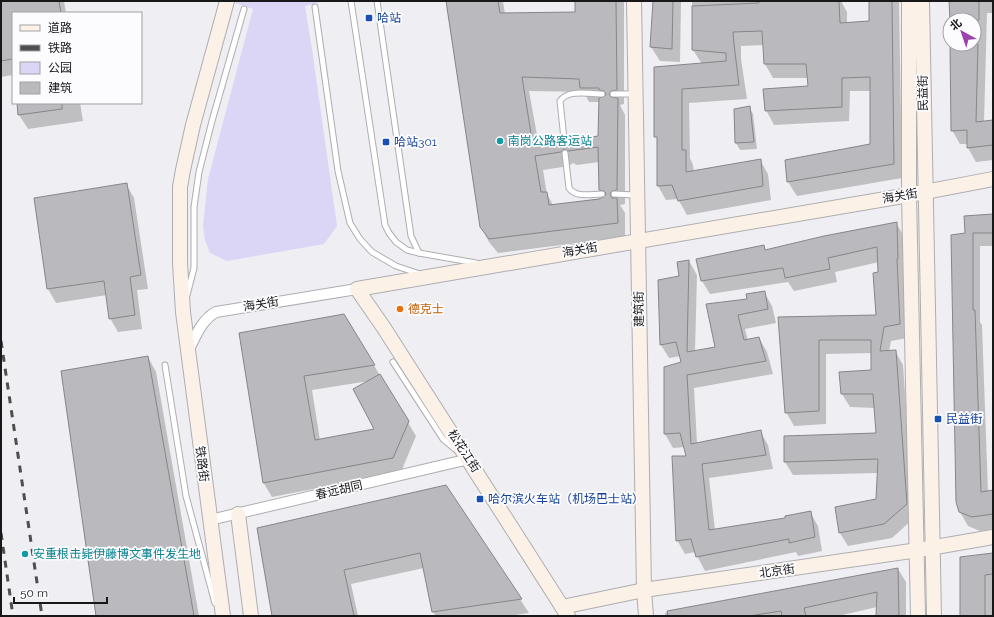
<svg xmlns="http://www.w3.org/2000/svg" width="994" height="617" font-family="Raleway,'Noto Sans SC',sans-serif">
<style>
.green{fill:#dcd6f6}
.shadow{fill:#0003;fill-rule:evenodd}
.building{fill:#bab9bd;stroke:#868689;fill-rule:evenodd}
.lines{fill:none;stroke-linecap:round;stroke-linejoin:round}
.lane-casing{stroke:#aeaeb1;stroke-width:7}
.street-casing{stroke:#aeaeb1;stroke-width:12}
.secondary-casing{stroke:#aeaeb1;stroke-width:16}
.lane{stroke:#fff;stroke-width:5}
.street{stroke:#fff;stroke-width:10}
.secondary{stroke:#fbf1e7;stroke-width:14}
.rail{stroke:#4e4e4f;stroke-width:3;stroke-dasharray:7 7;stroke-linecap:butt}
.transit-dot{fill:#1a4fb4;stroke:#fcfcff;stroke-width:1.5}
.culture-dot{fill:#0f9aa8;stroke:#fcfcff;stroke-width:1.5}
.food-dot{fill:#e8710a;stroke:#fcfcff;stroke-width:1.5}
.labels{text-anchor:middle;stroke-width:3.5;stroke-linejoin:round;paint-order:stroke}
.transit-label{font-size:12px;fill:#164399;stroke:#fcfcff;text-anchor:start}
.street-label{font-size:12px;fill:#181819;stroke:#fcfcff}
.culture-label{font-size:12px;fill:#0d838f;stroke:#fcfcff;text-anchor:start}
.food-label{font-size:12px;fill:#c56008;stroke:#fcfcff;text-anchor:start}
</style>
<rect width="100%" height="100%" fill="#efeef2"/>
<path class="green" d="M236,1h86v1l-17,4 7,43 25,177 -13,18 -97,17 -17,-8 -5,-13 -2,-14 5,-47 45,-170 -18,-6z"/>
<g class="shadow">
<path d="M1,1h63l2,12h-53v62l-12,2z"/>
<path d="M446,1h57l2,13 71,-1v-12h48v103l-4,1 5,10v89l-5,1 5,8v24l-127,16 -9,-11 -8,-15zM529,91l55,1 5,10h11l-1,35 -34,7 -26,2zM599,162l1,28 4,8 -51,7 -6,-11 -4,-24 26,-4 4,-3 4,2z"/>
<path d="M654,1h27l-1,61 -20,-1 -9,-14z"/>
<path d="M692,1h149l6,11v12l23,-2v-21h29l3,177 -105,18 -9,-14 -2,-21 85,-16v-54h-21l-1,30 -75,4 -8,-15 43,-23 -1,-9h-35l-8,-14 -1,-19 -23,1v13l6,40 -58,4 1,55 3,7 1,7 66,-12 8,14 3,26 -84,15 -9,-16 -12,1 -8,-14v-45l-2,-5 -1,-68 47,-4 -9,-14z"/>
<path d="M950,1h43v12h-6l-3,109 9,-1v39l-17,2 -8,-14v-4h-8l-8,-14 -1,-86h23v-24h-23z"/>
<path d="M18,103h62l3,18 -55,8 -9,-14z"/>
<path d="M749,107l4,7 4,35 -17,1 -4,-7 -1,-33z"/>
<path d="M126,184l8,14 14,91 -11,1 5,39 -24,3 -8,-14 -3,-23 -51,8 -8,-14 -13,-90z"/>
<path d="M993,215v31h-13v76l2,3 6,167 5,-1v38l-13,2 -12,-5 -8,-14 6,-278z"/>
<path d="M896,223l8,13 3,102 -16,3 -2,10h6l8,14 11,153 -22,20 -44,8 -8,-13 36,-33 2,-27 -85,2 -8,-13 92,-28 -2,-26 -25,-1 -8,-13 30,-23v-18l-46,1v70l-32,2 -8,-14 -7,-94 98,-2 2,-54 -44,10 2,10 -43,9 -6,-9 -78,12 -8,-13 62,-35 2,5z"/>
<path d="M689,261l8,14 -2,77 21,-5 32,-47 16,-8 8,14 4,17 -31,6 3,12 11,-3 8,14 6,22 -79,14 3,55 63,-12 8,14 5,24 -64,9 6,52 72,-12 23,-6 8,14 4,25 -24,5 -2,-4 -91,19 -10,-19 -10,2 -8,-14 10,-83 -2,-10 -12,1 -8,-14v-67l18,-4 -2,-7 -12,2 -8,-13 -2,-65 22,-3z"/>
<path d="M344,315l72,121 -15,36 -129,25 -9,-15 -23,-148zM369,381l7,48 -56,11 -8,-50z"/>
<path d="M148,357l8,15 43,244h-102z"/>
<path d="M446,486l83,127 -21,3h-72l-3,-4 -9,-44 -73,16 7,32h-85z"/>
<path d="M993,554l-1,62h-31z"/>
<path d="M898,569l8,13v34h-29v-9l-39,9h-173v-3z"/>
</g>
<g class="building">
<path d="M1,1h58l2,12h-48v46l-12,2z"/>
<path d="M446,1h52l2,12 75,-1v-11h41l1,89 -6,1 -2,3 2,3 6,1 1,1 -1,91 -5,1 -2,3 2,4h5l1,25 -129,16 -9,-12zM522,77l57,2 1,9h19v2l5,1 2,3 -1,2 -6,2 -1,38 -30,5 -3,2 -4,-1 -28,4zM598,147l1,43 5,1 2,2 -1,3 -6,3 -50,6 -2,-13h-6l-6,-36 26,-4 3,-3 4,2z"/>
<path d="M653,1h20l-1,48 -22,-2z"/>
<path d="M759,1h80l1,22 29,-2v-20h23l2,163 -107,18 -2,-22 85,-16v-67l-28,1v29l-77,4 -2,-22 45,-3 -2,-22h-42l-2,-33 -29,1 1,12 5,41 -57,4v61h4v22l75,-13 2,27 -85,15 -6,-16 -15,1v-49h-3v-70l72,-6v-8l-34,-3v-44l67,-3z"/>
<path d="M949,1h30v19h-29z"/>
<path d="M950,44h28l-2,78 17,-2v25l-26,3v-18l-16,1z"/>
<path d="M17,103h45v6l-44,6z"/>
<path d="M750,106l4,36 -19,1 -1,-34z"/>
<path d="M127,183l14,92 -11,2 5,38 -26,4 -5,-38 -57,8 -13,-91z"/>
<path d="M993,214v19h-20v77h2l6,182 12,-2v24l-21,3 -13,-5 -3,-10 -5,-267 14,-2 -1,-17z"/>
<path d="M897,222l1,37h-1l3,65 -16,3 -4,24 16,-1 11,154 -23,20 -45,9 -4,-26 41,-8 2,-40 -94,3v-26l92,-3 -3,-39h-32l-2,-22 32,-2v-30h-52v71l-34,2 -7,-96 98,-2 -3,-42 5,-1 -1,-25 -49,11 2,11 -45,9 -2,-10 -82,13 -5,-22 68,-14 1,5 59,-14z"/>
<path d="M689,260l-2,92 28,-5 -9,-43 41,-5 -1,-5 19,-3 3,18 -30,6 6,25 15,-3 7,24 -79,14 4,69 70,-14 5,25 -64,9 7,66 76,-12v-2l26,-5 4,26 -26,6v-4l-93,18 -5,-18 -15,2 -4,-85h14l-6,-23 -16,1v-67l17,-5 -5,-20 -16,3 -2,-65 21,-4 -2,-14z"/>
<path d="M344,314l31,51 -71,11 11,64 59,-11 -21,-40 27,-15 29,47 -16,37 -130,25 -24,-150z"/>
<path d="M148,356l46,260h-98l-35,-245z"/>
<path d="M446,485l76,114 -90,13 -12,-59 -76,17 10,46h-82l-15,-88z"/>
<path d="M993,553v21l-8,1v41h-25v-59z"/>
<path d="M898,568l1,48h-23l1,-24 -73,16 2,8h-24l-1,-5 -32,5h-81l-1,-5z"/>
</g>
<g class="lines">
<g class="lane-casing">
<g id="lane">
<path d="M351,1l34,224 4,8 7,9 11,8 12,3 57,10"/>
<path d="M377,1l34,235 8,17"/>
<path d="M315,7l23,164 12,52 10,16 12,13 24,14 24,8"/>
<path d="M613,94h21"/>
<path d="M564,139l-4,-38c8,-12 30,-7 42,-7"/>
<path d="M565,153l4,35c7,10 21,6 33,6"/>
<path d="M614,194l21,1"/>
<path d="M187,295l7,-27v-61l5,-35 13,-51 32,-112"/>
<path d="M393,362l50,77 12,10"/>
<path d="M165,365l21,131 29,107"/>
</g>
</g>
<g class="street-casing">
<g id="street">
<path d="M188,351c7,-13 13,-31 28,-39l141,-23"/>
<path d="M210,520l259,-61"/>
</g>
</g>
<g class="secondary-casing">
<g id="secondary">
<path d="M634,1l10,589 2,26"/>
<path d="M909,1v194l9,421"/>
<path d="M922,1l12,615"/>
<path d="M238,514l13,102"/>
<path d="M562,607l82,-17 274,-40 75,-13"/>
<path d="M223,616l-40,-304 -3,-49v-76l3,-17 10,-45 34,-124"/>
<path d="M568,616l-184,-288 -27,-39 552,-94 84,-16"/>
</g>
</g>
<use href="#lane" class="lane"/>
<use href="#street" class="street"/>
<use href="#secondary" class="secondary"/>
<g class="rail">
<path d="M1,341l41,275"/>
<path d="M1,533l12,83"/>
</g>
</g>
<g class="transit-dot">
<rect x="365" y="14" width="8" height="8" rx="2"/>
<rect x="382" y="138" width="8" height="8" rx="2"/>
<rect x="934" y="415" width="8" height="8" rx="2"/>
<rect x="476" y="495" width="8" height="8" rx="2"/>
</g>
<g class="culture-dot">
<circle cx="500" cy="141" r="4"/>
<circle cx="25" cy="554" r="4"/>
</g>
<circle class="food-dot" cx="400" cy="309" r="4"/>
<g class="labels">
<g class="transit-label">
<text x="377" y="22">哈站</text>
<text x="394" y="146">哈站301</text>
<text x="946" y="423">民益街</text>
<text x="488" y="503">哈尔滨火车站（机场巴士站）</text>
</g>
<g class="street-label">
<text transform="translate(923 93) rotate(-91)" y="4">民益街</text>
<text transform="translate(900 196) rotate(-10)" y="4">海关街</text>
<text transform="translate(580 250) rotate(-10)" y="4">海关街</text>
<text transform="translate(261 304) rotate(-9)" y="4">海关街</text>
<text transform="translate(639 309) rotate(-91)" y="4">建筑街</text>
<text transform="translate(464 451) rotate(57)" y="4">松花江街</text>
<text transform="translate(202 464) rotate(83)" y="4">铁路街</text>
<text transform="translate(339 490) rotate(-13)" y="4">春远胡同</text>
<text transform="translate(777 571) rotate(-8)" y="4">北京街</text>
</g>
<g class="culture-label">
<text x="508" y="145">南岗公路客运站</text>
<text x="33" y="558">安重根击毙伊藤博文事件发生地</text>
</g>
<g class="food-label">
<text x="408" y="313">德克士</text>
</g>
</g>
<rect width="994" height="617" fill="none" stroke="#181819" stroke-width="4"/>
<rect x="12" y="12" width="130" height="92" fill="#fcfcff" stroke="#a1a1a3"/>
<rect x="20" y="25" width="20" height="6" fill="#fbf1e7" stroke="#a1a1a3"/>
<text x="48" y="32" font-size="12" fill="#181819">道路</text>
<rect x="20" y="45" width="20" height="6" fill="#4e4e4f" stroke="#a1a1a3"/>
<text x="48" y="52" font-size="12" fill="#181819">铁路</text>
<rect x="20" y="62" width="20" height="12" fill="#dcd6f6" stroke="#a1a1a3"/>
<text x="48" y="72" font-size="12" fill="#181819">公园</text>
<rect x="20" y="82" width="20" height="12" fill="#bab9bd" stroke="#a1a1a3"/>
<text x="48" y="92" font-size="12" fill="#181819">建筑</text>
<g transform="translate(962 32) rotate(320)"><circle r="19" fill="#fcfcff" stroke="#a1a1a3"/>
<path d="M0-3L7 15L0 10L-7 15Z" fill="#9d42ad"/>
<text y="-6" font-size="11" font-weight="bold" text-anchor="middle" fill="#181819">北</text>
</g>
<path d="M14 597v6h93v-6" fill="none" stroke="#181819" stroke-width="2"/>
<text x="20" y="597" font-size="12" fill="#181819" stroke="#fcfcff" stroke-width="3" paint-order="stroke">50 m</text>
</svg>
